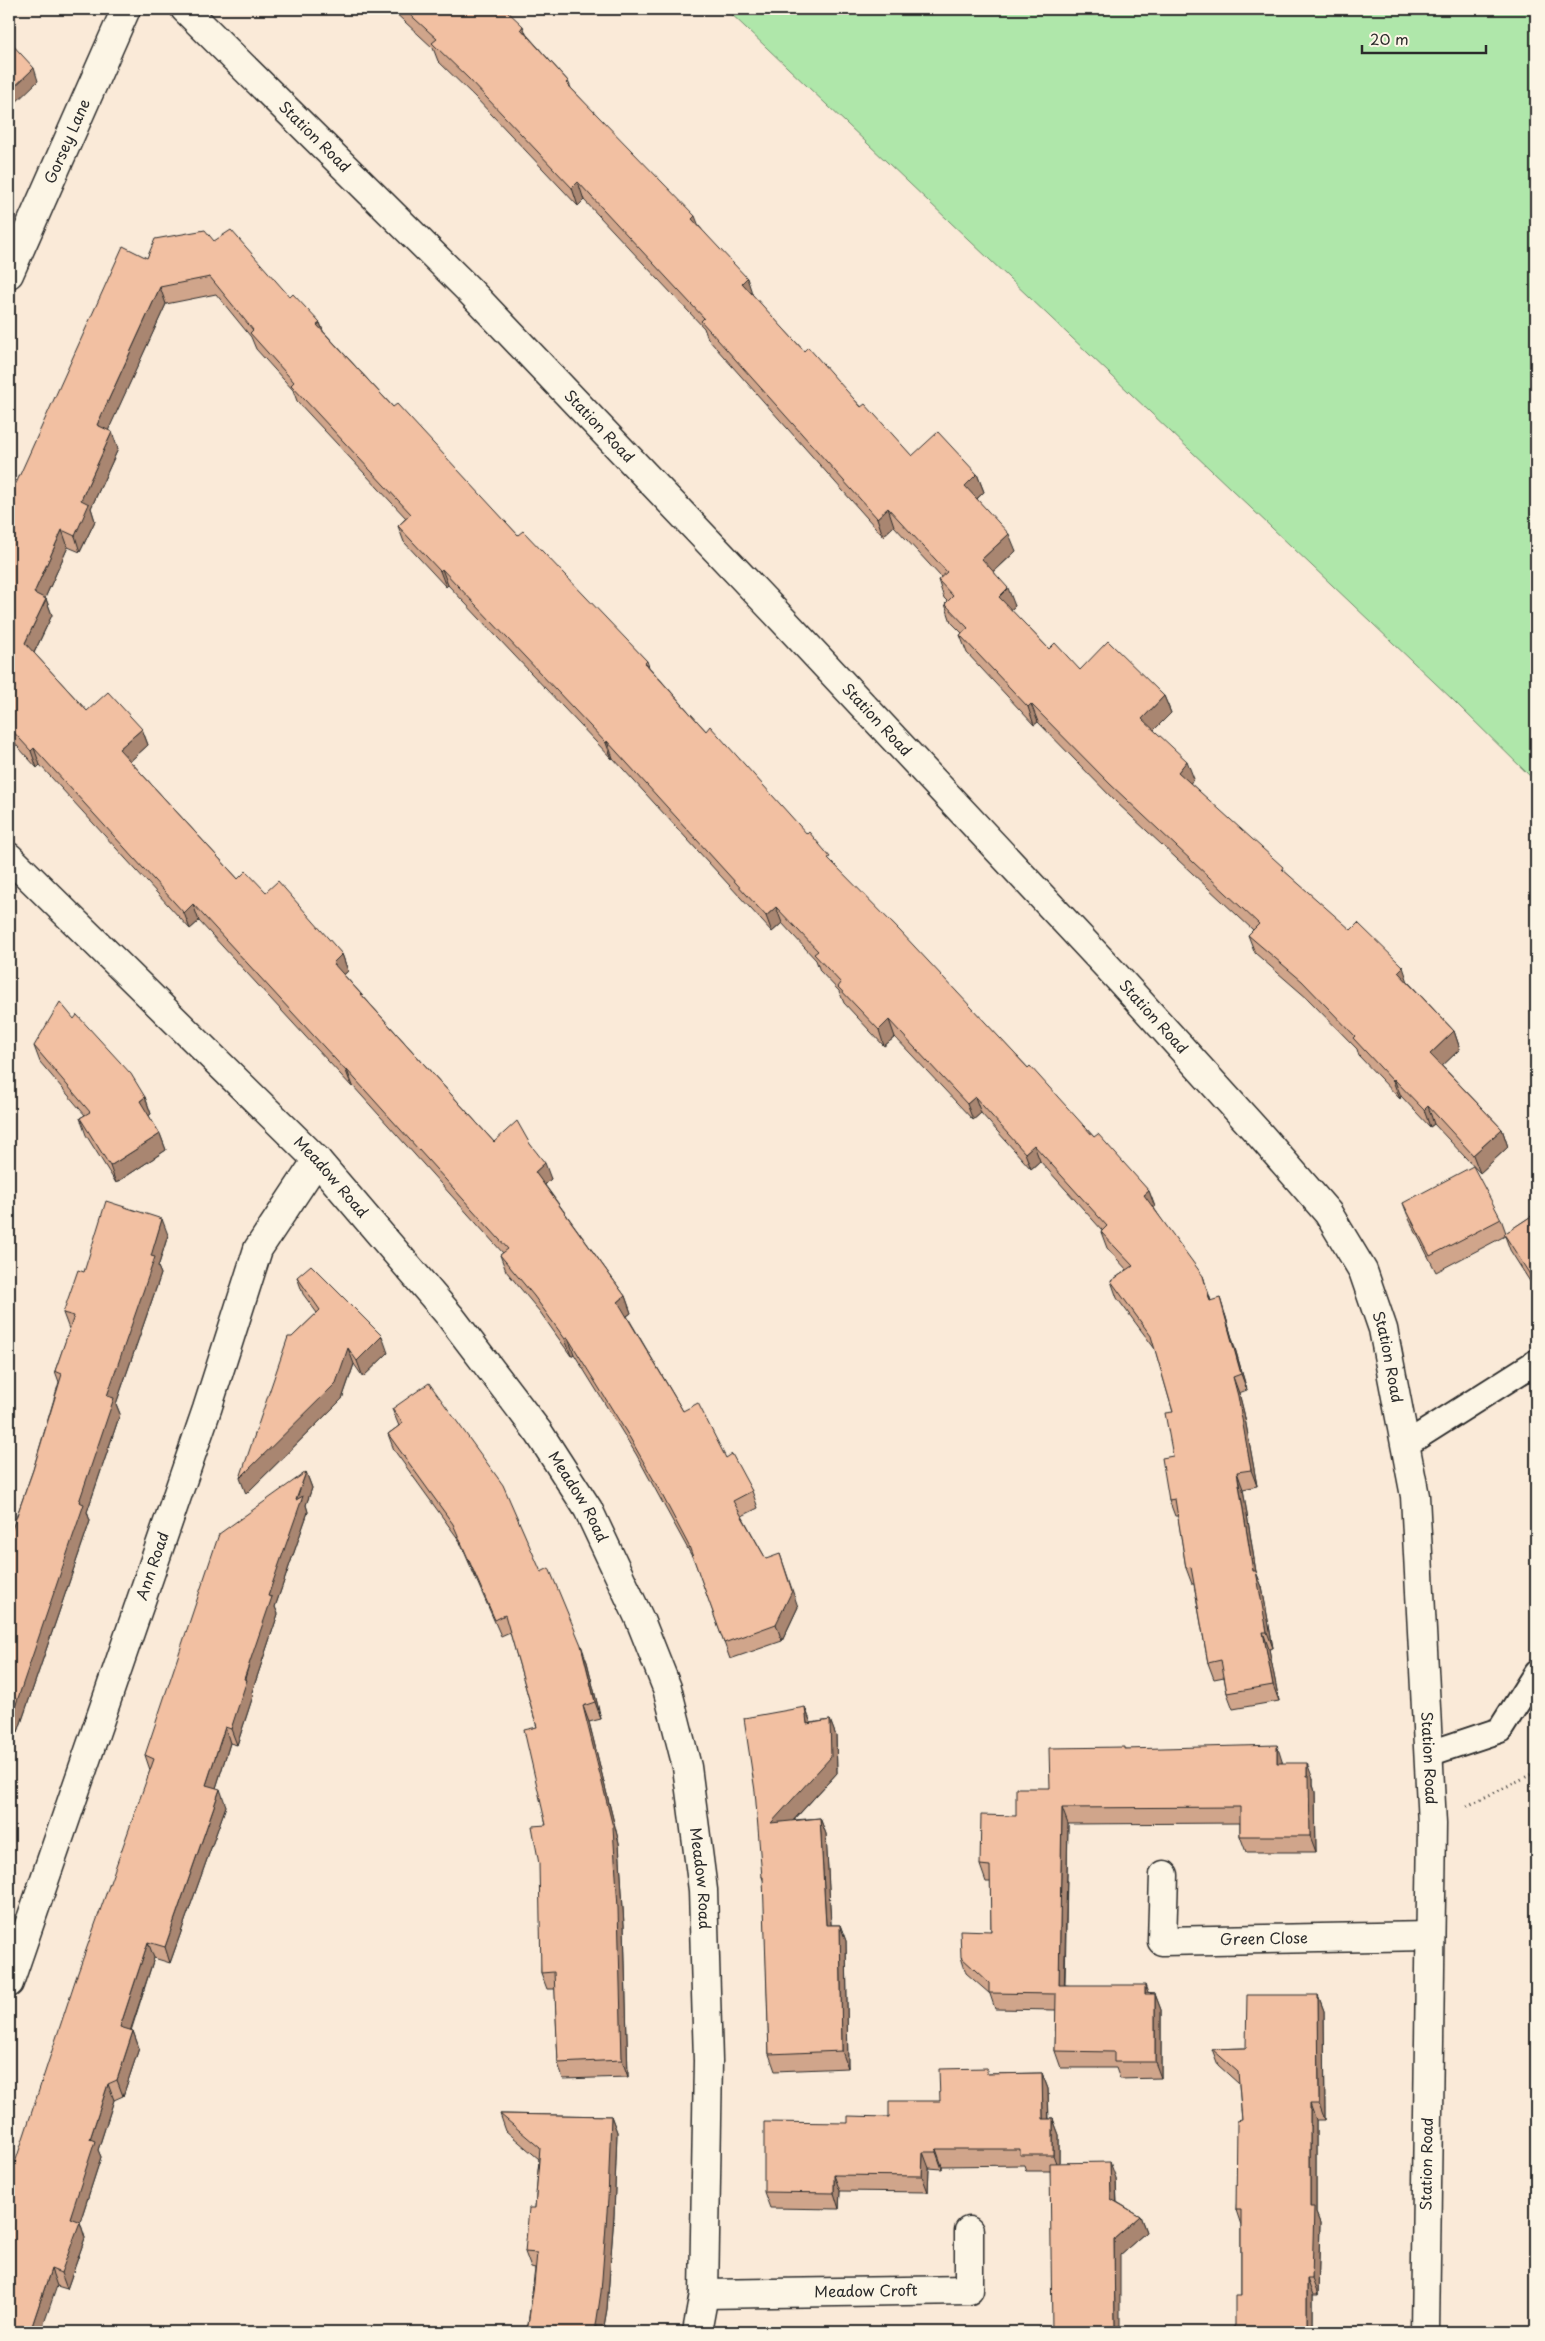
<svg xmlns="http://www.w3.org/2000/svg" width="1545" height="2341" font-family="'Playpen Sans',sans-serif">
<style>
.grass{fill:#afe7aa;stroke:#6d896a}
.lines{fill:none;stroke-linecap:round;stroke-linejoin:round}
.service-casing{stroke:#2b2b2b;stroke-width:28}
.minor-casing{stroke:#2b2b2b;stroke-width:31}
.tertiary-casing{stroke:#2b2b2b;stroke-width:31}
.path{stroke:#2b2b2b;stroke-width:3;stroke-dasharray:1 4;stroke-linecap:butt}
.service{stroke:#fcf5e5;stroke-width:24}
.minor{stroke:#fcf5e5;stroke-width:28}
.tertiary{stroke:#fcf5e5;stroke-width:28}
.wall{fill:#d0a58b;stroke:#2b2b2b}
.shaded-wall{fill:#a98671;stroke:#2b2b2b}
.building{fill:#f2c0a2;stroke:#2b2b2b}
.labels{text-anchor:middle;stroke-width:4;stroke-linejoin:round;paint-order:stroke}
.street-label{font-size:15px;fill:#2b2b2b;stroke:#fcf5e5}
</style>
<rect width="100%" height="100%" fill="#faead8"/>
<filter id="ink" filterUnits="userSpaceOnUse"><feTurbulence type="fractalNoise" baseFrequency=".02" numOctaves="2"/><feDisplacementMap in="SourceGraphic" scale="10" xChannelSelector="R" yChannelSelector="G"/><feConvolveMatrix kernelMatrix="1 2 1 2 8 2 1 2 1" color-interpolation-filters="sRGB"/></filter>
<g filter="url(#ink)">
<path class="grass" d="M726,9h810v773l-83,-82z"/>
<g class="lines">
<g class="service-casing">
<g id="service">
<path d="M1405,1445l131,-83"/>
<path d="M1428,1754l72,-24 36,-57"/>
</g>
</g>
<g class="minor-casing">
<g id="minor">
<path id="s1" d="M9,274l117,-265"/>
<path id="s2" d="M9,857l308,303 133,156 89,117 49,76 52,111 27,68 20,79 16,123 5,171 -4,233 -7,38"/>
<path id="s3" d="M1164,1875l-2,66 268,-5"/>
<path id="s4" d="M9,1983l198,-574 51,-160 59,-89"/>
<path id="s5" d="M704,2294l265,-4v-59"/>
</g>
</g>
<g class="tertiary-casing">
<g id="tertiary">
<path id="s6" d="M185,9l283,280 315,331 334,357 144,159 67,77 35,58 20,58 32,167 17,328 -7,508"/>
</g>
</g>
<path class="path" d="M1467,1806l69,-34"/>
<use href="#service" class="service"/>
<use href="#minor" class="minor"/>
<use href="#tertiary" class="tertiary"/>
</g>
<g class="wall">
<path d="M391,9h114l22,26 41,46 3,7 128,138 54,70 51,55 108,105 65,18 7,18 -7,7 39,52 -22,21 21,34 -4,4 38,39 31,21 84,26 7,17 -17,17 40,49 -4,4 95,89 124,111 45,48 6,18 -18,17 60,63 6,18 -28,26 -46,-49 -4,3 -29,-31 -1,3 -41,-43 -2,-7 -49,-50 -53,-46 -7,-18 5,-5 -137,-128 -78,-80 -4,3 -67,-72 -7,-18 2,-2 -11,-11 -6,-18 3,-2 -4,-4 -6,-18 3,-3 -47,-51 -11,10 -175,-197 -4,-11 -120,-128 -6,6 -103,-109 -37,-36 -5,-13z"/>
<path d="M214,241l76,56 30,26 3,8 70,76 125,128 129,126 2,6 57,64 388,406 55,54 6,16 -1,1 54,84 3,9 14,13 22,76 -8,3 5,20 13,73 -14,3 13,83 6,15 11,61 -4,1 10,52 -46,8 -6,-16 -3,-16 -10,2 -6,-16 -14,-79h-2l-6,-16 -8,-52h-3l-6,-16 4,-44v-44l-18,-63 -38,-51 -6,-17 16,-11 -20,-22 -6,-16 1,-2 -62,-69 -9,8 -50,-56 -8,7 -78,-83 -11,9 -40,-43 -5,-12 -19,-20 -4,-11 -34,-37 -10,9 -159,-174 -1,1 -164,-174 -2,2 -42,-45 -6,-16 8,-8 -109,-117 -4,-11 -37,-41 -5,-12 -35,-43 -50,10 -58,126 10,19 -27,59 4,13 -15,31 -12,-5 -23,51 1,1 6,16 -18,38 53,58 55,18 6,16 -18,16 108,118 28,13 76,62 6,17 -4,4 150,167 36,2 21,35 -6,6 80,111 6,17 -4,3 56,95 43,47 26,33 6,17 -16,8 24,43 32,48 -16,34 -52,18 -35,-97 -59,-108 -62,-100 -3,2 -31,-44 -34,-41 -6,-16 3,-2 -150,-167 -1,1 -153,-166 -9,8 -150,-164 -3,3 -28,-31v-238l138,-241z"/>
<path d="M74,1019l71,78 6,17 -2,2 11,18 6,16 -50,33 -30,-48 -6,-17 5,-3 -45,-53 -6,-16z"/>
<path d="M1403,1203l98,16 5,14 30,-20v78l-26,-41 -5,-14 -69,36 -27,-53z"/>
<path d="M168,1235l-10,32 3,7 -45,130 4,10 -33,98 3,9 -72,211 -8,-3 -1,3v-194l24,-68 26,-88 -4,-11 15,-42h-1l-6,-16 21,-41z"/>
<path d="M297,1277l91,76 -25,24 -9,-13 -12,35 -96,95 46,-157 25,-24 -14,-19z"/>
<path d="M392,1409l149,163 46,90 14,57 -12,3 30,121 5,82 4,152 -65,2 -5,-16 -3,-74h-8l-6,-16 5,-148 -9,-98 -27,-95 -9,4 -42,-96 -65,-90 -6,-16 11,-8z"/>
<path d="M306,1472l6,16 -6,17 2,7 -33,95 3,7 -26,78 1,4 -16,49 -7,-2 -14,45 10,18 -56,157 -16,-5 -23,73h2l6,17 -16,48 -9,4 -16,50 3,7 -21,65 5,16 -18,51 -10,-3 -48,46 141,-562 -5,-15z"/>
<path d="M805,1707l6,16 19,-3 6,16 1,37 -43,47 26,-2 6,16 5,91h9l6,16 2,127 -73,3 -6,-17 -5,-172 -2,-5z"/>
<path d="M1125,1749l157,12v2l31,16v6l2,7 1,60h-70l-6,-16v-13l-172,1 -3,161 90,9 6,16v68l-41,1 -4,-11h-55l-6,-17 1,-41 -61,-1 -5,-15 -24,-21 -5,-16 30,-26v-49h-5l-6,-17 36,-49 34,-28z"/>
<path d="M1318,1995l6,16 1,109h-9v93l4,10 -2,72h-5v37h-87l9,-6 6,-30v-71l-5,-15 6,-90 -3,-36 -21,-19 -6,-16 34,-1z"/>
<path d="M1042,2073l6,16 1,30h4l6,16v28l57,15 1,24 23,14 6,16 -26,23 -70,-84h-24l-2,-6 -82,1v3l-13,-1 -1,24 -88,-1 -1,18 -69,-1 -6,-16 84,-69 41,-6 51,-16 49,-27z"/>
<path d="M500,2114l111,2 6,16 -3,83 -7,94 -4,23h-76l8,-63 -4,-1 -6,-16 10,-44 4,-49 -33,-28z"/>
</g>
<g class="shaded-wall">
<path d="M523,26l7,18 -9,-15z"/>
<path d="M34,68l4,13 -29,28v-17z"/>
<path d="M578,182l6,18 -6,6 -6,-18z"/>
<path d="M695,216l7,18 -10,-15z"/>
<path d="M747,278l6,18 -11,-13z"/>
<path d="M160,287l6,17 -63,138 -6,-17z"/>
<path d="M320,323l6,16 -9,-14z"/>
<path d="M112,432l6,17 -27,59 4,13 -15,31 -5,-16 6,-36z"/>
<path d="M977,474l7,18 -13,12 -6,-18z"/>
<path d="M888,508l6,18 -11,10 -6,-18z"/>
<path d="M62,530l6,17 -28,62 -6,-16z"/>
<path d="M1009,534l7,17 -28,26 -6,-18z"/>
<path d="M442,569l6,16 -2,2 -6,-16z"/>
<path d="M1008,588l7,18 -10,9 -6,-18z"/>
<path d="M46,599l6,16 -21,44 -6,-16z"/>
<path d="M1164,696l7,17 -23,23 -6,-17z"/>
<path d="M1031,704l7,18 -4,3 -6,-18z"/>
<path d="M142,729l6,16 -23,21 -6,-17z"/>
<path d="M607,741l6,17 -1,1 -6,-16z"/>
<path d="M34,748l6,17 -3,3 -6,-17z"/>
<path d="M1187,761l7,18 -10,11 -6,-18z"/>
<path d="M193,904l6,17 -9,8 -6,-16z"/>
<path d="M776,907l6,16 -10,9 -6,-16z"/>
<path d="M342,954l6,17 -9,8 -6,-16z"/>
<path d="M1403,967l6,18 -11,-13z"/>
<path d="M889,1020l6,17 -11,9 -5,-16z"/>
<path d="M1454,1031l6,18 -23,22 -7,-17z"/>
<path d="M347,1070l6,16 -1,1 -6,-16z"/>
<path d="M1394,1079l7,17 -1,3 -7,-18z"/>
<path d="M145,1097l6,17 -5,4 -6,-17z"/>
<path d="M975,1097l6,16 -8,7 -6,-16z"/>
<path d="M1428,1106l6,18 -4,3 -6,-17z"/>
<path d="M1502,1129l6,18 -28,26 -7,-18z"/>
<path d="M160,1134l6,16 -50,33 -6,-17z"/>
<path d="M1034,1145l6,16 -9,8 -6,-16z"/>
<path d="M545,1163l6,16 -10,9 -6,-16z"/>
<path d="M1149,1191l6,16 -5,5 -6,-17z"/>
<path d="M162,1219l6,16 -10,32 3,7 -45,130 4,10 -33,98 3,9 -72,211 -6,-16 67,-214 28,-106z"/>
<path d="M1203,1276l5,16 8,25 -6,-16z"/>
<path d="M625,1296l6,17 -7,5 -6,-16z"/>
<path d="M1220,1298l5,16 22,76 -6,-16z"/>
<path d="M382,1336l6,17 -25,24 -6,-16z"/>
<path d="M568,1338l6,16 -3,2 -6,-17z"/>
<path d="M348,1348l6,16 -12,35 -96,95 -6,-16z"/>
<path d="M1233,1377l6,16 5,20 13,73 -6,-16z"/>
<path d="M306,1472l6,16 -6,17 2,7 -33,95 3,7 -26,78 1,4 -16,49 -6,-16 37,-133 28,-96z"/>
<path d="M1237,1472l6,17 13,83 6,15 11,61 -6,-16 -14,-61z"/>
<path d="M780,1554l18,53 -16,34 -6,-17z"/>
<path d="M1263,1632l6,17 10,52 -6,-16z"/>
<path d="M581,1645l6,17 14,57 -6,-17z"/>
<path d="M583,1706l6,16 30,121 5,82 4,152 -6,-17z"/>
<path d="M805,1707l6,17h-4z"/>
<path d="M830,1720l6,16 1,37 -61,66 -5,-16z"/>
<path d="M225,1727l5,16 -18,58 -6,-16z"/>
<path d="M1277,1745l5,16v19l-5,-17z"/>
<path d="M1307,1763l6,16v6l2,7 1,60 -6,-16 -3,-60z"/>
<path d="M220,1789l6,17 -56,157 -5,-16z"/>
<path d="M1062,1808l6,16 -4,177 -5,-16z"/>
<path d="M820,1818l6,16 6,108 -6,-17z"/>
<path d="M840,1925l6,16 2,127 -6,-17z"/>
<path d="M148,1942l6,16 -28,86 -6,-17z"/>
<path d="M1145,1985l6,16 -6,-7z"/>
<path d="M1155,1994l6,16v68l-6,-16z"/>
<path d="M1318,1995l6,16 1,109 -6,-16z"/>
<path d="M133,2031l6,17 -16,48 -6,-16z"/>
<path d="M1042,2073l6,16 1,46 -6,-16z"/>
<path d="M108,2084l6,16 -16,50 3,7 -21,65 5,16 -18,51 -6,-16 9,-55 20,-79z"/>
<path d="M1310,2104l6,16v93l4,10 -2,72 -6,-16 -2,-72z"/>
<path d="M611,2116l6,16 -3,83 -7,94 -4,23h-8z"/>
<path d="M1053,2119l6,16v36l-6,-16z"/>
<path d="M936,2149l6,17v3l-6,-17z"/>
<path d="M923,2152l6,16 -1,24 -6,-16z"/>
<path d="M1110,2162l6,16 1,37 -6,-16z"/>
<path d="M834,2175l6,16 -1,18 -5,-16z"/>
<path d="M1140,2216l6,16 -26,23v77h-5l-1,-93z"/>
<path d="M51,2269l6,17 -16,46h-11z"/>
<path d="M1307,2279l6,16v37h-6z"/>
</g>
<g class="building">
<path d="M404,9h101l18,17 -2,3 47,52 -2,2 129,133 -3,3 55,59 -5,5 62,68 4,-4 53,60 4,-3 47,52 26,-24 39,42 -12,12 44,48 -27,25 26,29 -9,9 50,52 6,-6 25,27 28,-29 56,55 -22,23 45,42 -9,11 105,95 -1,2 69,61 7,-7 45,44 -5,5 56,59 -24,23 72,75 -29,26 -45,-49 -4,4 -30,-31 -1,2 -40,-43 2,-2 -53,-55 -54,-46 11,-11 -149,-140 -79,-80 -3,3 -68,-72 8,-7 -23,-24 8,-8 -15,-16 9,-8 -59,-64 -11,10 -176,-197 3,-3 -126,-136 -6,6 -103,-109 -37,-36 5,-4z"/>
<path d="M9,41l25,27 -25,24z"/>
<path d="M205,230l9,11 17,-11 59,67 3,-3 27,29 -3,2 76,82 4,-3 121,131 5,-4 124,130 -2,2 61,68 4,-5 97,108 2,-2 21,25 -2,1 72,73 128,137 2,-2 64,71 4,-3 51,57 -5,4 59,81 7,25 10,-3 21,76 -8,3 5,19 13,74 -14,2 16,99h3l11,61h-4l10,53 -46,8 -6,-33 -13,3 -17,-96 -5,1 -11,-69 -6,1 -7,-42 11,-2 -8,-43 8,-1 -22,-76 -40,-55 22,-15 -32,-34 6,-6 -73,-81 -9,8 -50,-56 -8,7 -78,-84 -10,10 -41,-43 3,-4 -27,-29 4,-3 -42,-44 -10,9 -159,-175 -1,2 -164,-174 -2,2 -42,-45 13,-12 -120,-129 3,-3 -44,-49 3,-3 -43,-53 -50,10 -63,138 15,7 -31,68 8,4 -14,32 -13,-6 -28,63 12,6 -21,44 62,68 21,-19 34,37 -23,20 119,130 8,-8 20,21 12,-11 64,73 -9,9 161,179 23,-21 13,23 15,19 -10,9 90,124 -7,6 65,109 15,-8 28,55 6,-4 20,37 -19,10 33,58 14,-5 12,37 -16,33 -52,19 -35,-97 -29,-55 -30,-53 -62,-100 -3,1 -31,-43 -34,-41 8,-6 -161,-179 -1,1 -153,-167 -9,9 -150,-165 -3,3 -22,-24v-218l1,-3h-1v-7l114,-253 24,12 8,-19z"/>
<path d="M60,1002l14,17 3,-4 54,59 14,23 -5,4 20,33 -50,32 -30,-48 10,-6 -56,-66z"/>
<path d="M1473,1166l28,53 -71,37 -27,-53z"/>
<path d="M106,1201l56,18 -11,37 4,1 -48,139 7,2 -35,104 5,2 -72,212 -3,-1v-177l24,-68 29,-96 -7,-3 19,-55 -11,-3 15,-43 6,2z"/>
<path d="M1536,1213v71l-32,-50z"/>
<path d="M311,1265l71,71 -25,25 -9,-13 -12,35 -96,95 48,-141h4l28,-27 -23,-33z"/>
<path d="M429,1383l74,102 38,87 8,-4 32,77 14,57 -12,4 30,121 5,81 4,152 -64,3 -4,-91 -13,1 -2,-109 -7,-38 14,-1 -22,-95 13,-3 -32,-112 -10,5 -42,-96 -65,-90 15,-11 -11,-14z"/>
<path d="M306,1472l-10,28 7,-4 -35,100 4,1 -28,82 3,1 -16,49 -6,-2 -19,58 14,4 -55,158 -17,-5 -28,85 13,4 -16,49 -9,4 -18,55 5,2 -25,77 10,4 -19,51 -10,-4 -21,63h-21v-151l66,-200 79,-222 -9,-4 74,-221z"/>
<path d="M805,1707l2,17 23,-4 1,37 -60,66 49,-5 6,107h14l2,126 -73,3 -6,-177h-1l-7,-86 -11,-73z"/>
<path d="M1277,1745v18h30v13h2l1,60h-70v-29l-178,1 -3,177h86v9h10v68h-41v-10l-59,-1 1,-57 -67,-1v-10l-28,-26 -1,-27 31,1 -1,-65 -10,-1 1,-50 35,1v-28h34l-1,-40 76,-1v2z"/>
<path d="M1247,1995h71l1,109h-9v103h4l-2,72h-5v53h-81l9,-6v-30h6v-86h-5l1,-89 5,-1 -4,-48 -26,-23 34,-1z"/>
<path d="M987,2068v6l55,-1 1,46h10v36h-33v-6h-84v3h-13l-1,24 -88,-1v18l-70,-1v-70l84,1v-7l41,1v-16h51l-1,-32z"/>
<path d="M500,2114l111,2 -3,83 -7,93 -6,40h-68l7,-48 3,-31 -12,-1 4,-44h6l5,-60z"/>
<path d="M1110,2162l1,37 29,17 -26,23 1,93h-63l-2,-169z"/>
<path d="M798,2328l27,4h-28z"/>
</g>
</g>
<g class="labels">
<g class="street-label">
<text dy="5" stroke="none"><textPath href="#s6" startOffset="182">Station Road</textPath></text>
<text dy="5" stroke="none"><textPath href="#s1" startOffset="145">Gorsey Lane</textPath></text>
<text dy="5" stroke="none"><textPath href="#s6" startOffset="588">Station Road</textPath></text>
<text dy="5" stroke="none"><textPath href="#s6" startOffset="992">Station Road</textPath></text>
<text dy="5" stroke="none"><textPath href="#s6" startOffset="1398">Station Road</textPath></text>
<text dy="5" stroke="none"><textPath href="#s2" startOffset="454">Meadow Road</textPath></text>
<text dy="5" stroke="none"><textPath href="#s6" startOffset="1818">Station Road</textPath></text>
<text dy="5" stroke="none"><textPath href="#s2" startOffset="859">Meadow Road</textPath></text>
<text dy="5" stroke="none"><textPath href="#s4" startOffset="441">Ann Road</textPath></text>
<text dy="5" stroke="none"><textPath href="#s6" startOffset="2222">Station Road</textPath></text>
<text dy="5" stroke="none"><textPath href="#s2" startOffset="1264">Meadow Road</textPath></text>
<text dy="5" stroke="none"><textPath href="#s3" startOffset="168">Green Close</textPath></text>
<text transform="translate(1427 2164) rotate(-89)" y="5">Station Road</text>
<text dy="5" stroke="none"><textPath href="#s5" startOffset="162">Meadow Croft</textPath></text>
</g>
</g>
<rect width="1545" height="2341" fill="none" stroke="#fcf5e5" stroke-width="30"/>
<rect x="15" y="15" width="1515" height="2311" fill="none" stroke="#2b2b2b" stroke-width="2" filter="url(#ink)"/>
<path d="M1362 45v8h124v-8" fill="none" stroke="#2b2b2b" stroke-width="2.5"/>
<text x="1370" y="45" font-size="15" fill="#2b2b2b" stroke="#fcf5e5" stroke-width="4" paint-order="stroke">20 m</text>
</svg>
